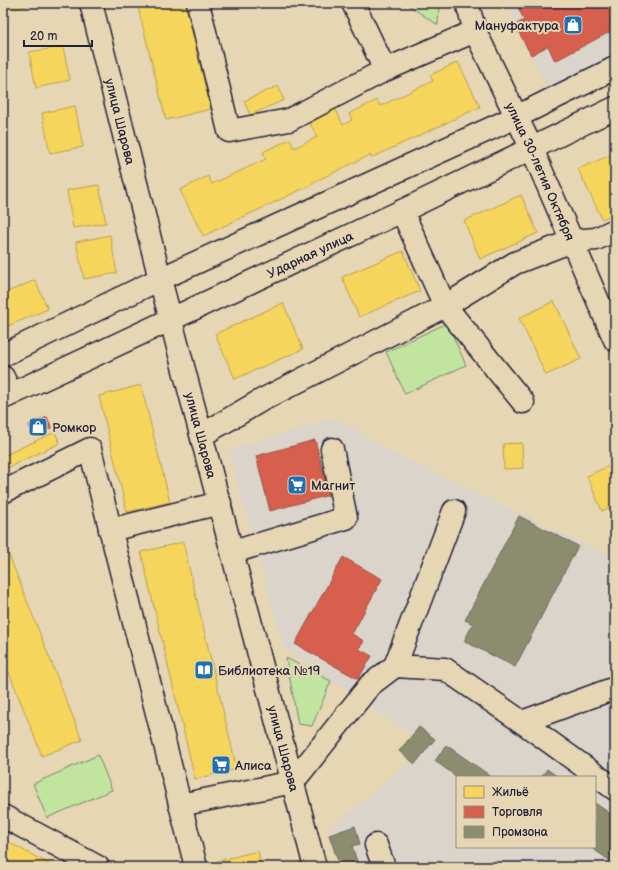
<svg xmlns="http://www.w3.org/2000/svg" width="618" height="870" font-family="'Balsamiq Sans',sans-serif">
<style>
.built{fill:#dad4ca;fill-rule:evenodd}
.green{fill:#c1e59f;stroke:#72846d}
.homes{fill:#f6d55c;stroke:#b69f52}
.shops{fill:#d6604d;stroke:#a04d48}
.industry{fill:#8c8c6e;stroke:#6c6c5f}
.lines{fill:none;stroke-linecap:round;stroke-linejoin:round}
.minor-casing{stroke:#22223b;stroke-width:25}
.minor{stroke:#e7d6b3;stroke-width:22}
.labels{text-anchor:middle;stroke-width:4;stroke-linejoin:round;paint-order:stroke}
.poi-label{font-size:13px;fill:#22223b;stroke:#e7d6b3;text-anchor:start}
.street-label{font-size:13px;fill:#22223b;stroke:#e7d6b3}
</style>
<rect width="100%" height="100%" fill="#e7d6b3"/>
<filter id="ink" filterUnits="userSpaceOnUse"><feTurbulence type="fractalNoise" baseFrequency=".025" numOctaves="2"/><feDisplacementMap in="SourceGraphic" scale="8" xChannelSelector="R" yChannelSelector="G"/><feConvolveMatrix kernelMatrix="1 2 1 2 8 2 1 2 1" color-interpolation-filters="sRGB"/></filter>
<g filter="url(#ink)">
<g class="built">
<path d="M506,3h109v53l-67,34z"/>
<path d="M335,417l57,35 223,107v308h-276l-11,-37 100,-84 -144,-97 -56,-198zM457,777h138v70h-138z"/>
</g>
<g class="green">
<path d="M405,3h34l-1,22z"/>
<path d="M447,323l19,42 -61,29 -19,-42z"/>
<path d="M286,658l45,23 -19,45 -14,-2z"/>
<path d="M98,755l14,35 -65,28 -14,-34z"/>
</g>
<g class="homes">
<path d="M13,3h25l-24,6z"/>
<path d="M137,3h48l26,106 -45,11z"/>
<path d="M63,47l7,33 -34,8 -7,-36z"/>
<path d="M458,62l22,45 -109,51 -1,-3 -58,28 1,1 -110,52 -23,-46 28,-14 4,8 54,-25 -3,-7 27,-13 4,9 23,-11 -9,-18 26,-13 9,19 9,-5 -3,-6 28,-14 3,6 53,-25 -3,-6z"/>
<path d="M278,86l6,14 -34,15 -6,-14z"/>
<path d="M75,106l8,41 -33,6 -8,-40z"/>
<path d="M615,153v60l-13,6 -24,-50z"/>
<path d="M99,185l7,38 -33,5 -6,-38z"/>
<path d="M521,195l17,38 -58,26 -16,-38z"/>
<path d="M110,235l7,38 -33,6 -8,-37z"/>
<path d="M403,251l17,40 -61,26 -17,-40z"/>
<path d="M35,280l13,29 -45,19v-34z"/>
<path d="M554,301l27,58 -35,16 -27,-57z"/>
<path d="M283,303l20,46 -68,30 -20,-45z"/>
<path d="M141,385l29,117 -43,10 -28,-116z"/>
<path d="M55,432l5,11 -53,25 -4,-12z"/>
<path d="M522,443l1,25 -19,1 -1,-25z"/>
<path d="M615,463v42l-13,6 -15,-35z"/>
<path d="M3,540l79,200 -40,16 -39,-99z"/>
<path d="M183,542l54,227 -42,10 -54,-227z"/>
<path d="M3,839l33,18 18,10h-51z"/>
<path d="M258,851l3,16h-42l-2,-6z"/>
</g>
<g class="shops">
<path d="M516,3h99v26l-60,32 -7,-15 -17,9 -16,-30 9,-5z"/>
<path d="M47,417l5,11 -19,8 -4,-11z"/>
<path d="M315,440l14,55 -59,16 -14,-55z"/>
<path d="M343,557l39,22 -30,55 12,7 -5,8 13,7 -14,23 -63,-35z"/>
</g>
<g class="industry">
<path d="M519,516l59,30 -63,121 -51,-26 9,-17 -8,-4z"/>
<path d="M419,727l16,12 -20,25 -16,-13z"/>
<path d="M446,745l46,32h-35l-22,-16z"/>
<path d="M547,769l11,8h-17z"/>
<path d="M595,803l20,14v47l-25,-17h5z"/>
<path d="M355,826l5,18 -8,2 7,21h-19l-11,-32z"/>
</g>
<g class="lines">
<g class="minor-casing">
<g id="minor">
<path id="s1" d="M91,3l69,276 155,588"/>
<path d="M198,3l31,128 60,-11 96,-50 90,-39"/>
<path d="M353,3l32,67"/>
<path id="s2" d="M467,3l8,28 57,118 83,191"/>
<path d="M402,211l43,95 78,96"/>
<path d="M3,355l157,-76 356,-162 99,-49"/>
<path d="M3,377l8,17"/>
<path id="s3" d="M3,398l399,-187 213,-103"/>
<path d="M202,435l58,-34 185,-95 70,-43 57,-22 24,-2 19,-9"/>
<path d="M3,492l87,-43 106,418"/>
<path d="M110,530l110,-27"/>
<path d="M233,552l113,-34 -14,-69"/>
<path d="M395,666l59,-155"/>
<path d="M522,722l93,-34"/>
<path d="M180,805l113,-23 77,-97 25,-19 50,3 77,53 93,67"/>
<path d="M3,816l95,51"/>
<path d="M376,845l8,22"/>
</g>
</g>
<use href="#minor" class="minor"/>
</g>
</g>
<defs>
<g id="shop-square" transform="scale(1)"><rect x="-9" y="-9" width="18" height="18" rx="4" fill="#1f6fb2" stroke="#e7d6b3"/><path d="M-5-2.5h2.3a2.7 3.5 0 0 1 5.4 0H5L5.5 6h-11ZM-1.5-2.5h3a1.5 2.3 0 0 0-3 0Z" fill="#fff"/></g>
<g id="supermarket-square" transform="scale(1)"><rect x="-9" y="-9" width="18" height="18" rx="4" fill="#1f6fb2" stroke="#e7d6b3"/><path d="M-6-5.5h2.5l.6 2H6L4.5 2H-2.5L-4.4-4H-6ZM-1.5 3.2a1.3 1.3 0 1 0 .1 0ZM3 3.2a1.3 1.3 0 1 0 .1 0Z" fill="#fff"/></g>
<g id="library-square" transform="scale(1)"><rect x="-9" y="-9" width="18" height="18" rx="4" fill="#1f6fb2" stroke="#e7d6b3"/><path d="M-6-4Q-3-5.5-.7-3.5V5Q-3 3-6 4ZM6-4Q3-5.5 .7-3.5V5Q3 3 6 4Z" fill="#fff"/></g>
</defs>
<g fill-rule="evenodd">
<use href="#shop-square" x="573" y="25"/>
<use href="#shop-square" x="38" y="427"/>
<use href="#supermarket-square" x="297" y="485"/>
<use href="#library-square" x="204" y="670"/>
<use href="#supermarket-square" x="221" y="765"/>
</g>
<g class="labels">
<g class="poi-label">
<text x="559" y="30" text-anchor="end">Мануфактура</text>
<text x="52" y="432">Ромкор</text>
<text x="311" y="490">Магнит</text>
<text x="218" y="675">Библиотека №19</text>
<text x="235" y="770">Алиса</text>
</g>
<g class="street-label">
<text dy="5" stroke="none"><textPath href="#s1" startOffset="122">улица Шарова</textPath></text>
<text dy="5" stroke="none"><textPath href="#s2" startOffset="184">улица 30-летия Октября</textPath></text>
<text dy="5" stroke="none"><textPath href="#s3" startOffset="339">Ударная улица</textPath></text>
<text dy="5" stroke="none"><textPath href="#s1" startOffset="446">улица Шарова</textPath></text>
<text dy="5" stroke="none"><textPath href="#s1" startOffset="770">улица Шарова</textPath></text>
</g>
</g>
<rect width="618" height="870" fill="none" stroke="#e7d6b3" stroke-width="16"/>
<rect x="8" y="8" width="602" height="854" fill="none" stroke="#22223b" stroke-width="1.5" filter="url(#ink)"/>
<rect x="456" y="776" width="140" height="72" fill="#e7d6b3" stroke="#988e83"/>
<rect x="464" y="786" width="20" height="12" fill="#f6d55c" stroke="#988e83"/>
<text x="492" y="796" font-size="12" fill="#22223b">Жильё</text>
<rect x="464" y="806" width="20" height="12" fill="#d6604d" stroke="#988e83"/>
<text x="492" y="816" font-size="12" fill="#22223b">Торговля</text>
<rect x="464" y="826" width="20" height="12" fill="#8c8c6e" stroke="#988e83"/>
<text x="492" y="836" font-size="12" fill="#22223b">Промзона</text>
<path d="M24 40v6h68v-6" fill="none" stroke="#22223b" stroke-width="2"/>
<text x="30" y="40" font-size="12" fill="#22223b" stroke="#e7d6b3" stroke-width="3" paint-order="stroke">20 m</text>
</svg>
